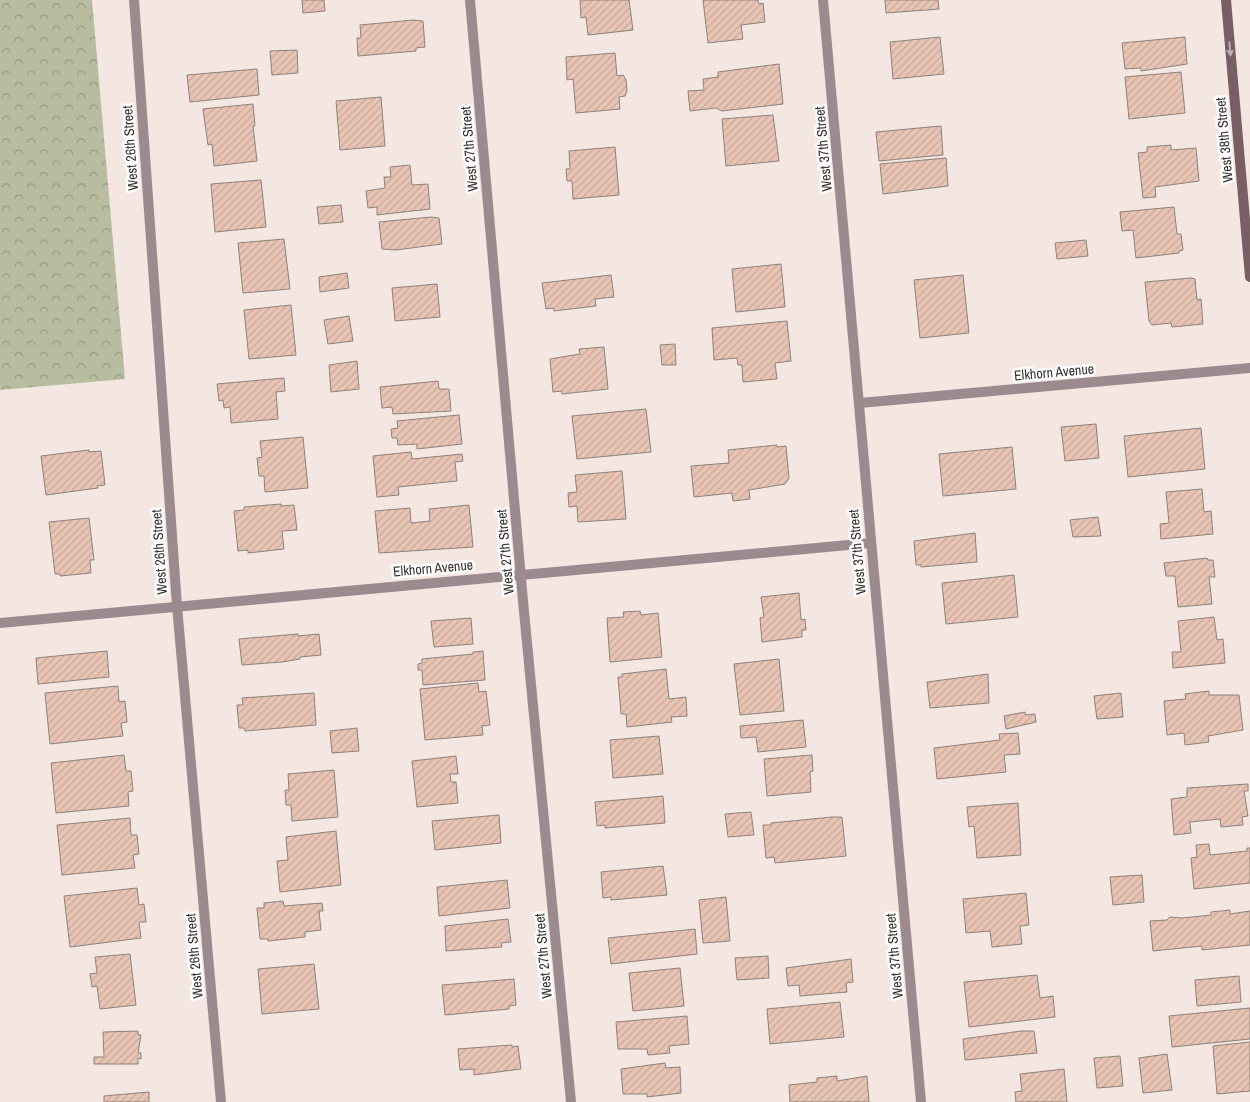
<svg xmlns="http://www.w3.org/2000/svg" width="1250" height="1102" font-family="'Archivo Narrow',sans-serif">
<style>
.forest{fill:url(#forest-crowns)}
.building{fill:url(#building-hatch);stroke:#8d817b}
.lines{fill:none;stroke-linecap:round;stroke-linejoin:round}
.street{stroke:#9c8b8e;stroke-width:10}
.secondary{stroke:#775f63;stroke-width:10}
.oneway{fill:#bbafb1}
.labels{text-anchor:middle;stroke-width:5;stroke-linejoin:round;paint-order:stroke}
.street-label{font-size:14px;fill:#383330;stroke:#fff}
</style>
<defs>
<pattern id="forest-crowns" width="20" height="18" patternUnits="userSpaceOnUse" patternTransform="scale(1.25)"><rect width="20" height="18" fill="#b7bd9e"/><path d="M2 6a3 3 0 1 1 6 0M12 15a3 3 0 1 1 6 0" fill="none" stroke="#969a81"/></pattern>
<pattern id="building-hatch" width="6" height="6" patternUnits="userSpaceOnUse" patternTransform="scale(1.25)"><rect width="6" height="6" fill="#e8c4b4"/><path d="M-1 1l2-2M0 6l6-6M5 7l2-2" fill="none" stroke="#c8a99b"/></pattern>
</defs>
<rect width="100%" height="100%" fill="#f4e6e0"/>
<path class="forest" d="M0,0h92l33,379 -125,11z"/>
<g class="building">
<path d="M302,0h22l1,11 -22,2z"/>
<path d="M580,0h49l4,30 -45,5 -2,-18 -5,1z"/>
<path d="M703,0h55l1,4 4,-1 2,19 -24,3 2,14 -35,4z"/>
<path d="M885,0h53l1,9 -53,4z"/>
<path d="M413,20l10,1 2,26 -9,1v3l-58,5 -1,-18h4l-1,-13z"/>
<path d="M940,37l4,37 -51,5 -3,-37z"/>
<path d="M1185,37l2,27 -46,7v-3l-16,1 -3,-26z"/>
<path d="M297,50l1,23 -26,2 -2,-24z"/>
<path d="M615,53l2,23 6,-1 3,5 1,11 -2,5 -6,1 1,12 -44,4 -3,-34 -6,1 -1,-23z"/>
<path d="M779,64l4,40 -61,7 -6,-3 -26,3 -2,-20 16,-1 -1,-11 15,-2v-5z"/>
<path d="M257,69l2,26 -69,7 -3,-27z"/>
<path d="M1181,72l4,41 -56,6 -4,-42z"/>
<path d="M381,97l4,49 -45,4 -4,-49z"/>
<path d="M253,104l2,22h-2l4,35 -43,5 -2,-22 -4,1 -5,-36z"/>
<path d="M773,115l6,46 -53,5 -4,-47z"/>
<path d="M941,126l2,29 -64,6 -3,-29z"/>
<path d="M1171,145v5l25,-2 3,33 -44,6 1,10 -13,1 -5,-45 9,-1v-5z"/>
<path d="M615,147l4,48 -46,4 -1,-18h-5l-1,-12h4l-1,-18z"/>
<path d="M946,158l2,28 -65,8 -3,-30z"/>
<path d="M410,165l2,20 16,-1 2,25 -53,6v-8l-9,1 -2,-17 19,-3 -1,-11h7l-1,-10z"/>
<path d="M261,180l5,47 -51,5 -4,-48z"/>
<path d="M341,205l2,17 -24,2 -2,-17z"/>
<path d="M1174,207l3,27h4l2,16 -4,1v2l-43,5 -3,-28 -11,1 -2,-19z"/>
<path d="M431,217l8,1 3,26 -46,6 -14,-1 -3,-27z"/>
<path d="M284,239l6,50 -47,4 -5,-50z"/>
<path d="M1086,240l2,16 -31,3 -2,-16z"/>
<path d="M781,264l4,43 -49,5 -4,-43z"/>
<path d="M347,273l2,15 -29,4 -1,-15z"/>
<path d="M611,275l3,22 -19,2 1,7 -42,5 -1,-3 -7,1 -4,-26z"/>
<path d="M963,275l6,58 -49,5 -6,-58z"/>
<path d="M1191,278l4,1 2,21 4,-1 2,25 -31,3 -1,-4 -19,2 -3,-4 -4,-39z"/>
<path d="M437,284l3,33 -45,4 -3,-33z"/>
<path d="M291,305l5,50 -47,4 -5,-49z"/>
<path d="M349,316l4,25 -25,3 -4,-24z"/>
<path d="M787,321l4,40 -16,2 2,16 -34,3 -1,-17h-4l-1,-7 -23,2 -2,-32z"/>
<path d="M675,344l1,21h-14l-2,-20z"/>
<path d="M604,347l4,42 -46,5v-3l-9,1 -3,-33 30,-5 -1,-5z"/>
<path d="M357,361l2,28 -28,3 -2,-27z"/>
<path d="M284,378l1,13 -9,1 2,27 -47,4 -1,-16 -6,1 -1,-8 -4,1 -2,-17z"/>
<path d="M438,381l1,8h10l2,22 -58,3 -1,-7 -10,1 -2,-21z"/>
<path d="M646,409l5,43 -74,7 -5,-43z"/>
<path d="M459,415l3,29 -45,5v-5l-19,1 -1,-7h-5l-1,-9 7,-1 -1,-7z"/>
<path d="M1096,424l3,34 -34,3 -4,-34z"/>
<path d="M1201,428l4,41 -77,8 -4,-41z"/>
<path d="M303,437l5,51 -43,4 -1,-16h-5l-2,-18 5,-1 -2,-16z"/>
<path d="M777,445v2l9,-1 3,32 -4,6 -36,6 1,9 -17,2 -1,-8 -38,4 -3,-31 38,-3 -1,-13z"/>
<path d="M1012,447l4,42 -73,7 -4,-42z"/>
<path d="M89,450v2l12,-1 4,34 -8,1 1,2 -52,7 -5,-39z"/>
<path d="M411,452l1,7 50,-5 1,7 -8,1 2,19 -59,6 1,8 -22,2 -4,-41z"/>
<path d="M622,471l4,48 -48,3 -1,-16 -8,1 -1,-14 9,-1 -2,-17z"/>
<path d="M1202,489l2,23 7,-1 2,23 -52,5 -1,-15 9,-1 -3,-31z"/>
<path d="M281,504v2l13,-1 3,25 -15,1 2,18 -36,4v-3l-10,1 -4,-40 10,-1v-3z"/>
<path d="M469,505l4,42 -94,6 -4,-42 35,-3 1,15 19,-2 -1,-12z"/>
<path d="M1098,517l3,19 -28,1 -3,-17z"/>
<path d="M89,518l5,42h-4l1,13 -31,3v-2h-5l-6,-52z"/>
<path d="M975,533l2,29 -56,5v-2h-5l-2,-24z"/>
<path d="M1207,558l1,2h5l2,17h-6l3,27 -34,3 -3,-31h-9l-2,-13z"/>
<path d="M1014,575l4,42 -72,7 -4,-41z"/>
<path d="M799,593l2,27 4,-1 1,11h-4v7l-40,5 -2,-24 4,-1 -3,-20z"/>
<path d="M640,611l1,4 17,-2 4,44 -52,5 -3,-44 17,-1 -1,-5z"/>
<path d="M1214,617l3,23 6,-1 2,24 -52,5 -1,-16h9l-3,-31z"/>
<path d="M471,618l2,26 -39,3 -3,-26z"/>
<path d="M298,634v2l21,-2 2,21 -21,2v2l-18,3 -40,3 -3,-26z"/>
<path d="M107,651l2,26 -71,7 -2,-26z"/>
<path d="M483,651l2,29 -62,5 -1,-15h-4v-6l4,-1v-4l51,-5v-2z"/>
<path d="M779,659l5,52 -44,4 -6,-51z"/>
<path d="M666,669l3,30 17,-2 1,19 -16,1 1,5 -45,5 -1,-13h-5l-3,-37h4v-3z"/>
<path d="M988,674l1,29 -59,5 -3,-26z"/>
<path d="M478,683l1,9 7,-1 4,34 -8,1 1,9 -58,5 -5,-51z"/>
<path d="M118,686l1,16 6,-1 2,21 -6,1 2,13 -73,8 -5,-51z"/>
<path d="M1209,691v4h30l4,35 -35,6 1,6 -24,3 -1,-12 -17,2 -3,-34 22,-2 -1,-5z"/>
<path d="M314,693l2,32 -71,6 -1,-3h-5l-2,-23h6l-1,-7z"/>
<path d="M1121,693l2,24 -26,2 -3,-23z"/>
<path d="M1025,712l1,3 9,-1 1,8 -30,7 -2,-13z"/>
<path d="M803,720l3,27 -48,5 -2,-15 -15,1 -1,-12z"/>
<path d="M357,728l2,23 -27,2 -2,-22z"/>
<path d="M1018,733l2,21 -16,1 2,17 -69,7 -3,-31 66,-8 -1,-6z"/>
<path d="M659,736l4,38 -50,4 -3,-38z"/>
<path d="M124,755l2,16h5l2,20 -5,1 1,14 -73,7 -5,-50z"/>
<path d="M812,755l1,16 -3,1 1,20 -44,4 -3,-37z"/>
<path d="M456,756l2,18h-8l1,8h5l2,21 -41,4 -5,-46z"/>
<path d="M334,770l4,47 -46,4 -1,-16h-5l-1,-15h4l-1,-16z"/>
<path d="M1248,784v7h-4l4,25 -6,1 1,8 -22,2 -1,-8 -30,3 1,11 -17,2 -3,-36 16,-2v-9z"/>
<path d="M663,796l2,27 -60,5v-3l-8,1 -2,-24z"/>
<path d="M1018,803l3,52 -44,3 -3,-32 -5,1 -2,-20z"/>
<path d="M751,812l3,23 -26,2 -3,-23z"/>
<path d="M499,815l2,28 -66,7 -3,-29z"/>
<path d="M832,817h10l4,39 -71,7 -1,-6 -8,1 -3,-33h8v-2z"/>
<path d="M130,818l1,17h6l2,19 -6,1 2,13 -73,7 -5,-50z"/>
<path d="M336,831l5,54 -61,7 -3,-31 11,-1 -2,-23z"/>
<path d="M1209,844l1,11 37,-4v-3h3v35l-56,6 -3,-31 6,-1 -1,-12z"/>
<path d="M663,866l4,29 -56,5v-3l-8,1 -2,-26z"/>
<path d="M1142,875l2,27 -31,3 -3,-28z"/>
<path d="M507,880l3,28 -71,8 -2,-29z"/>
<path d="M137,888l2,17 5,-1 2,18h-7l2,16 -71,9 -6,-51z"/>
<path d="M1026,893l3,32 -9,1 2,18 -30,3 -2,-16 -24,2 -3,-34z"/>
<path d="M726,897l4,44 -27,2 -4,-43z"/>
<path d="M283,901l1,5 38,-3 1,8h-4l2,19 -16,2v5l-37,4v-2h-8l-3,-31h7v-5z"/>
<path d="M1230,910v4l20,-3v34l-48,5v-4l-49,5 -3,-30 17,-1 3,-3 12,1 29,-3v-3z"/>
<path d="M508,919l3,23 -10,1 1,4 -56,4 -1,-25z"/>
<path d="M695,929l2,25 -86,10 -3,-26z"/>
<path d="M130,954l6,51 -36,4 -3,-23 -5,1 -2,-13 7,-1 -2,-16z"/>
<path d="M768,956l1,22 -32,2 -2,-22z"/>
<path d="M851,959l2,23 -7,1 1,9 -47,4 -1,-11 -11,1 -2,-18z"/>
<path d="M314,964l5,45 -57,5 -4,-45z"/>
<path d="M680,968l4,38 -51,5 -4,-38z"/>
<path d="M1037,975l3,23 13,-2 2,21 -86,10 -5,-45z"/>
<path d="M1239,976l2,26 -44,4 -2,-26z"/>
<path d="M514,979l2,26 -7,1v3l-64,6 -3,-30z"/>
<path d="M840,1002l4,35 -74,7 -3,-35z"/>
<path d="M1250,1008v31l-78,8 -3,-31z"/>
<path d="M687,1016l2,28 -20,2 1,7 -22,2 -1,-6h-29l-2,-27z"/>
<path d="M138,1031v4h3l-3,18h3v6l-3,-1v6h-44v-7h10l-1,-25z"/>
<path d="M1021,1031h13l3,22 -72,7 -2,-21z"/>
<path d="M1250,1042v49l-33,3 -4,-48z"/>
<path d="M512,1045v2l6,-1 3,23 -47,6v-6l-14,1 -2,-21z"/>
<path d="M1167,1054l5,36 -29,3 -4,-35z"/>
<path d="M1120,1056l3,30 -26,2 -3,-30z"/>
<path d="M665,1063l1,5 14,-1 1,26 -34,4v-3h-24l-2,-25z"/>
<path d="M1064,1069l3,33h-51l-1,-10 7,-1 -2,-17z"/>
<path d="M837,1076v5l30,-5 2,26h-79l-1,-17 28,-3v-4z"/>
<path d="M149,1092v10h-45v-6z"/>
</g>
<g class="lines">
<g class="street">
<path d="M134,0l43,606 44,496"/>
<path d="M470,0l53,601 48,501"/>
<path d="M823,0l98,1102"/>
<path d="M860,403l390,-35"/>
<path d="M0,623l870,-80"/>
</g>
<path class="secondary" d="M1226,0l24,277"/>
</g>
<defs><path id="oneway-solid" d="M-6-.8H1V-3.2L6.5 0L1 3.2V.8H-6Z" transform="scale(1.25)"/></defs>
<use class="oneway" href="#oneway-solid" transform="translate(1230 49) rotate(85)"/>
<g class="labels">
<g class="street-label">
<text transform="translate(1224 140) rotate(-95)" y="5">West 38th Street</text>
<text transform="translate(130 148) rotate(-94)" y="5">West 26th Street</text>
<text transform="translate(469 149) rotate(-95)" y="5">West 27th Street</text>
<text transform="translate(823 149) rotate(-95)" y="5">West 37th Street</text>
<text transform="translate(1054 372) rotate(-5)" y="5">Elkhorn Avenue</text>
<text transform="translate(159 552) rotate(-94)" y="5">West 26th Street</text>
<text transform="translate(505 552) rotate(-95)" y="5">West 27th Street</text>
<text transform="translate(857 552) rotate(-95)" y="5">West 37th Street</text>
<text transform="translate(433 568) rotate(-5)" y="5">Elkhorn Avenue</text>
<text transform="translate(194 956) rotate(-95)" y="5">West 26th Street</text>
<text transform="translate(543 956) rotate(-95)" y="5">West 27th Street</text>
<text transform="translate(894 956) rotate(-95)" y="5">West 37th Street</text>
</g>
</g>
</svg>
